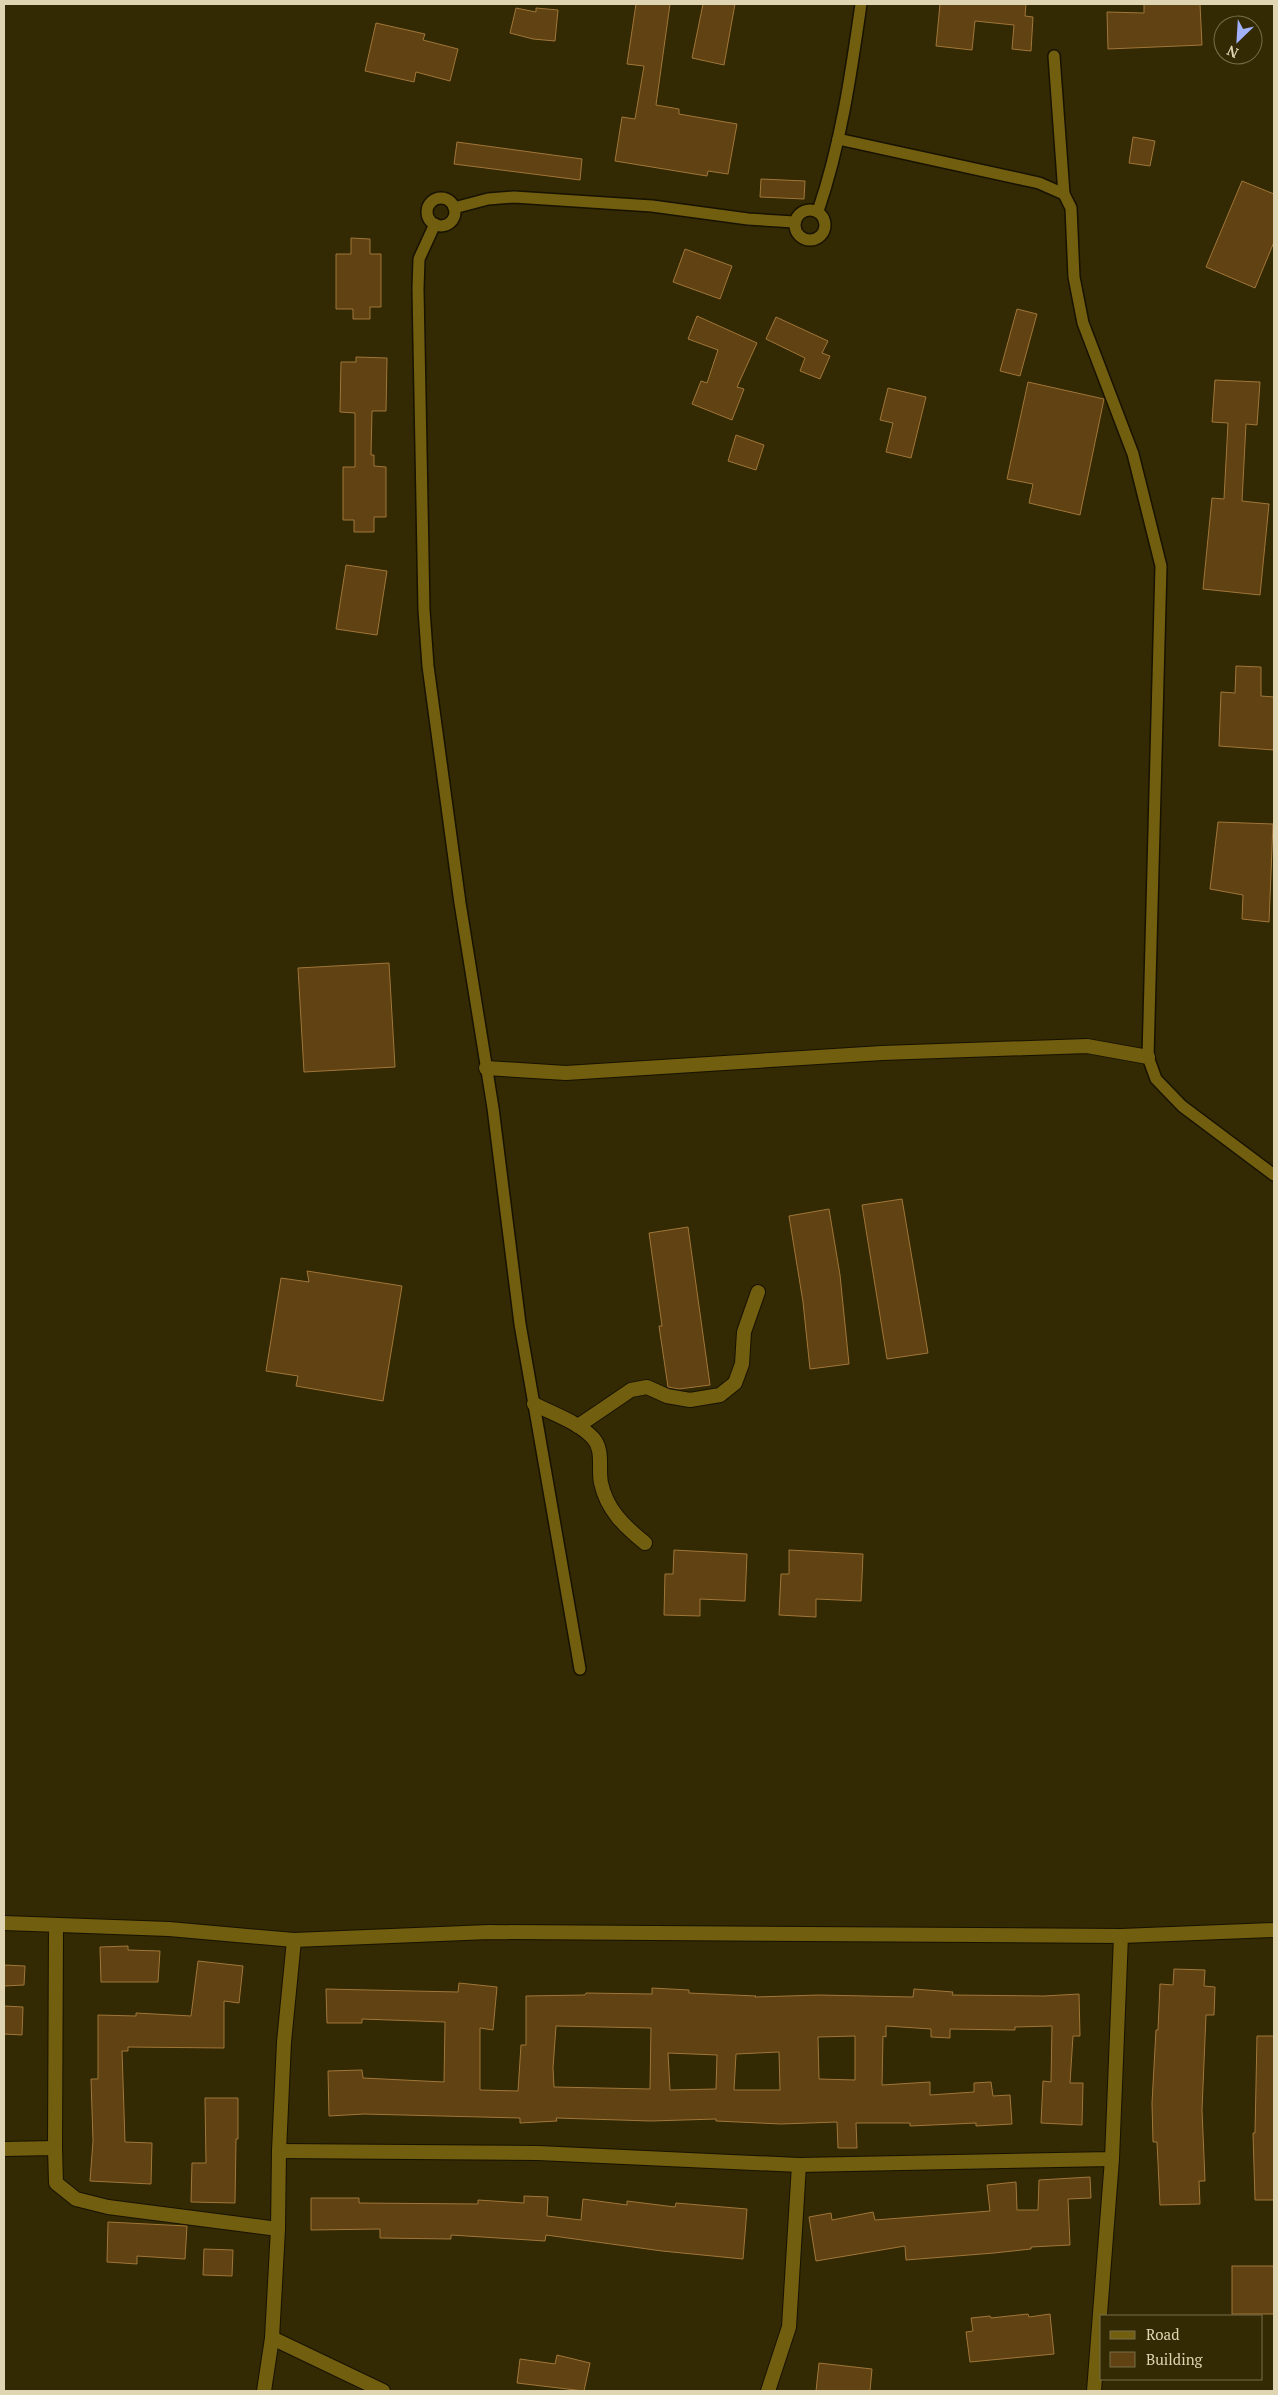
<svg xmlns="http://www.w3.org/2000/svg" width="1278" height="2395" font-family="'PT Serif',serif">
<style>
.building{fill:#614212;stroke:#a07639;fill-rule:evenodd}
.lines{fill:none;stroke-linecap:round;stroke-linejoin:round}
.service-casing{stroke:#181200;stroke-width:14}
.minor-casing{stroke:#181200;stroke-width:16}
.service{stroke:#715e0f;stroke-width:11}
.minor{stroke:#715e0f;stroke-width:14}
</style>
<rect width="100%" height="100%" fill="#332902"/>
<g class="building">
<path d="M636,4h34l-14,101 23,4v5l58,10 -9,50 -20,-3 -1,5 -92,-15 7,-44 13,2 9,-53 -17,-2z"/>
<path d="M703,4h32l-11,61 -32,-7z"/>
<path d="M940,4h86l-1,12 8,1 -2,34 -19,-2 2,-24 -39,-4 -3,29 -36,-4z"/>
<path d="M1144,4h56l2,41 -94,4 -1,-37 37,1z"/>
<path d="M516,8l20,4v-4l22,2 -3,31 -22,-2 -23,-6z"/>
<path d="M376,23l49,11 -2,6 35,9 -8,32 -34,-9 -2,10 -49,-11z"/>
<path d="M1133,137l22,4 -5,25 -21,-3z"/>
<path d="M457,142l125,17 -2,21 -126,-16z"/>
<path d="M761,179l44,2 -1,18 -44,-2z"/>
<path d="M1242,181l32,13v48l-19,46 -49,-21z"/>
<path d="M351,238l19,1v15h11v53h-11v12h-17v-10h-17v-55h15z"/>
<path d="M685,249l47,17 -12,33 -47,-17z"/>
<path d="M1017,309l20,5 -17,62 -20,-5z"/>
<path d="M697,316l60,27 -20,44 7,2 -12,31 -40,-16 9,-23 6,2 11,-33 -30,-11z"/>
<path d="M776,317l52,24 -6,12 8,3 -10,23 -20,-8 5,-13 -39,-19z"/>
<path d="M356,357l31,1 -1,53h-14l-1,44h3v11l12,1v50h-12v15h-20v-12h-11v-53h12v-54l-15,-1 1,-50h15z"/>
<path d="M1215,380l45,2 -3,43 -11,-1 -4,77 27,3 -9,91 -57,-6 9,-91 12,1 4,-76 -16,-1z"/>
<path d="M1028,382l76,17 -24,116 -51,-12 4,-19 -26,-5z"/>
<path d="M888,388l38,9 -15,61 -25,-6 7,-29 -13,-3z"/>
<path d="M736,435l28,10 -8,25 -28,-9z"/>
<path d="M346,565l41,6 -10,64 -41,-6z"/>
<path d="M1236,666l25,1v29l13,1v53l-55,-4 2,-54 14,1z"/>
<path d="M1218,822l55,2 -4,98 -27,-3 1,-24 -33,-6z"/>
<path d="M389,963l6,104 -91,5 -6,-104z"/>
<path d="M902,1199l26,154 -41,6 -25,-154z"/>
<path d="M829,1209l11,66 9,89 -39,5 -7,-67 -14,-86z"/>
<path d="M688,1227l22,158 -31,4 -11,-2 -9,-61h3l-13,-93z"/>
<path d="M307,1271l95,15 -19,115 -87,-15 2,-10 -32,-5 15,-93 28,4z"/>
<path d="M674,1550l73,4 -2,47 -45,-2v17l-36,-1 1,-41h8z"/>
<path d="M789,1550l74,4 -2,47 -45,-2v18l-37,-2 2,-41h8z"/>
<path d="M128,1946v4l32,1 -2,31h-57l-1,-35z"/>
<path d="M198,1961l45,5 -4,37 -15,-2v47l-96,-1v4h-6l3,91 27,1 -1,41 -61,-3 3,-40 -2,-62h7v-64l38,1v-3l55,3z"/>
<path d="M4,1965l21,1 -1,19 -20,1z"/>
<path d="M1174,1969l31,1 -1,16 11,1 -1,28h-8l-4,95 3,71h-6l1,23 -40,1 -3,-63h-4l-1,-39 4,-73h2l2,-46 13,1z"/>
<path d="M459,1983l38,4 -4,43 -13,-2v62l38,1 3,-46h5v-49l59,-1 1,-2 66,1v-6l37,2v3l67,3 -1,1 64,-2 94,2 1,-8 39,3 -1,3 92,1 35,-2 1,42h-7l-3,47h13l-1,42 -41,-2 2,-42 8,1 1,-56 -37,1v3l-65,-1v9l-19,-1v-8l-45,-3v11l-3,-1 -1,49 48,-3v13l44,-3v-9l17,-1 2,14 17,-1 2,29 -36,2v-3l-66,3v-3h-54l1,25h-19l-1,-26 -56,2 -65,-3v-2l-65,2 -95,-3 1,3 -37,2v-5l-156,-4 -35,2 -1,-45 34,-1 1,8 81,4 1,-60 -83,-3v4h-35l-1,-34 132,3zM556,2026l95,2 -1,61 -96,-2 -1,-19zM855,2036v44l-36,-1 -1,-42zM779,2052l1,38h-46l2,-36zM668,2053l49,2 -1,34 -46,1z"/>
<path d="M4,2006l19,1 -1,28 -18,-1z"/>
<path d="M1257,2036h17v164h-19l-2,-67h2z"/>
<path d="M205,2098h33v41h-2l-1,64 -44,-1 1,-39h14z"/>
<path d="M1090,2177l1,21 -23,1 2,46 -39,2v2l-37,4 -88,7 -1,-14 -89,15 -7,-44 22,-4 1,7 41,-8 2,8 115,-9 -3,-26 29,-3 1,28h21l1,-30z"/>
<path d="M524,2196l24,1 -1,19 34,4 2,-21 44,6v-4l48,6 1,-4 71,6 -4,50 -81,-8 -116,-16 -1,6 -94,-6v4l-71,-1v-9l-69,1v-32h48v5l119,1v-4l46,3z"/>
<path d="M108,2222l79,4 -2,33 -48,-3v8l-30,-2z"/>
<path d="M204,2249l29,1 -1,26 -29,-1z"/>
<rect x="1232" y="2266" width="42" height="48"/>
<path d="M1028,2314l1,3 21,-3 4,40 -84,8 -4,-30 7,-1 -2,-13 19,-2 1,2z"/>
<path d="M557,2355l33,8 -6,28 -67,-8 3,-24 35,5z"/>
<path d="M819,2363l53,6 -2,22h-54z"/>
</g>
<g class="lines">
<g class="service-casing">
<g id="service">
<path d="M1054,56l10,138"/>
<path d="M838,139l201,44 25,11 7,14 3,69 9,46 50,131 28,112 -13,491 8,22 26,27 92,69"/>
<circle cx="441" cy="212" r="14"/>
<path d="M454,208l34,-9 26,-2 138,9 96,13 46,3"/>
<circle cx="810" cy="225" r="15"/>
<path d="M818,211c23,-67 33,-137 43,-207"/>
<path d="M435,224l-16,35 -1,30 6,321 4,56 32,237 33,205 27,216 60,345"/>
</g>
</g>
<g class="minor-casing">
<g id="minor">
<path d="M486,1068l80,5 316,-20 205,-7 61,11"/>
<path d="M534,1404c19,10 44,18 59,34 11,12 5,30 8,45 6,27 23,43 44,60"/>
<path d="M578,1426l53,-36 16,-3 20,9 23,4 30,-5 15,-12 7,-19 2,-32 14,-40"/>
<path d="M4,1923l165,6 125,11 195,-8 632,4 153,-6"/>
<path d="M55,2148l1,-222"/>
<path d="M4,2149l51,-1 1,35 20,16 32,8 170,22"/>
<path d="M279,2151l259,2 261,12 313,-6 9,-223"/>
<path d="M272,2338l111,53"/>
<path d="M264,2391l8,-53 6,-109 1,-78 5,-109 10,-102"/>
<path d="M768,2391l21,-64 10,-162"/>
<path d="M1094,2391l18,-232"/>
</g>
</g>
<use href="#service" class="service"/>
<use href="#minor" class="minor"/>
</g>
<rect width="1278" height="2395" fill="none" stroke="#dfd5b3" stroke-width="10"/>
<rect x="1100" y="2315" width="162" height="65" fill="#332902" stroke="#786e49"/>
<rect x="1110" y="2331" width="25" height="8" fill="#715e0f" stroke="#786e49"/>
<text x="1146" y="2340" font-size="15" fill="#dfd5b3">Road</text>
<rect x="1110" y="2352" width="25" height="15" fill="#614212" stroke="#786e49"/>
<text x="1146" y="2365" font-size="15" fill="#dfd5b3">Building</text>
<g transform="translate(1238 40) rotate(205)"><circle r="24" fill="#332902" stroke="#786e49"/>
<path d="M0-4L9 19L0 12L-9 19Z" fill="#a2b2fd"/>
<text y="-8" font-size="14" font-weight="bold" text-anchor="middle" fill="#dfd5b3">N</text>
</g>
</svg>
